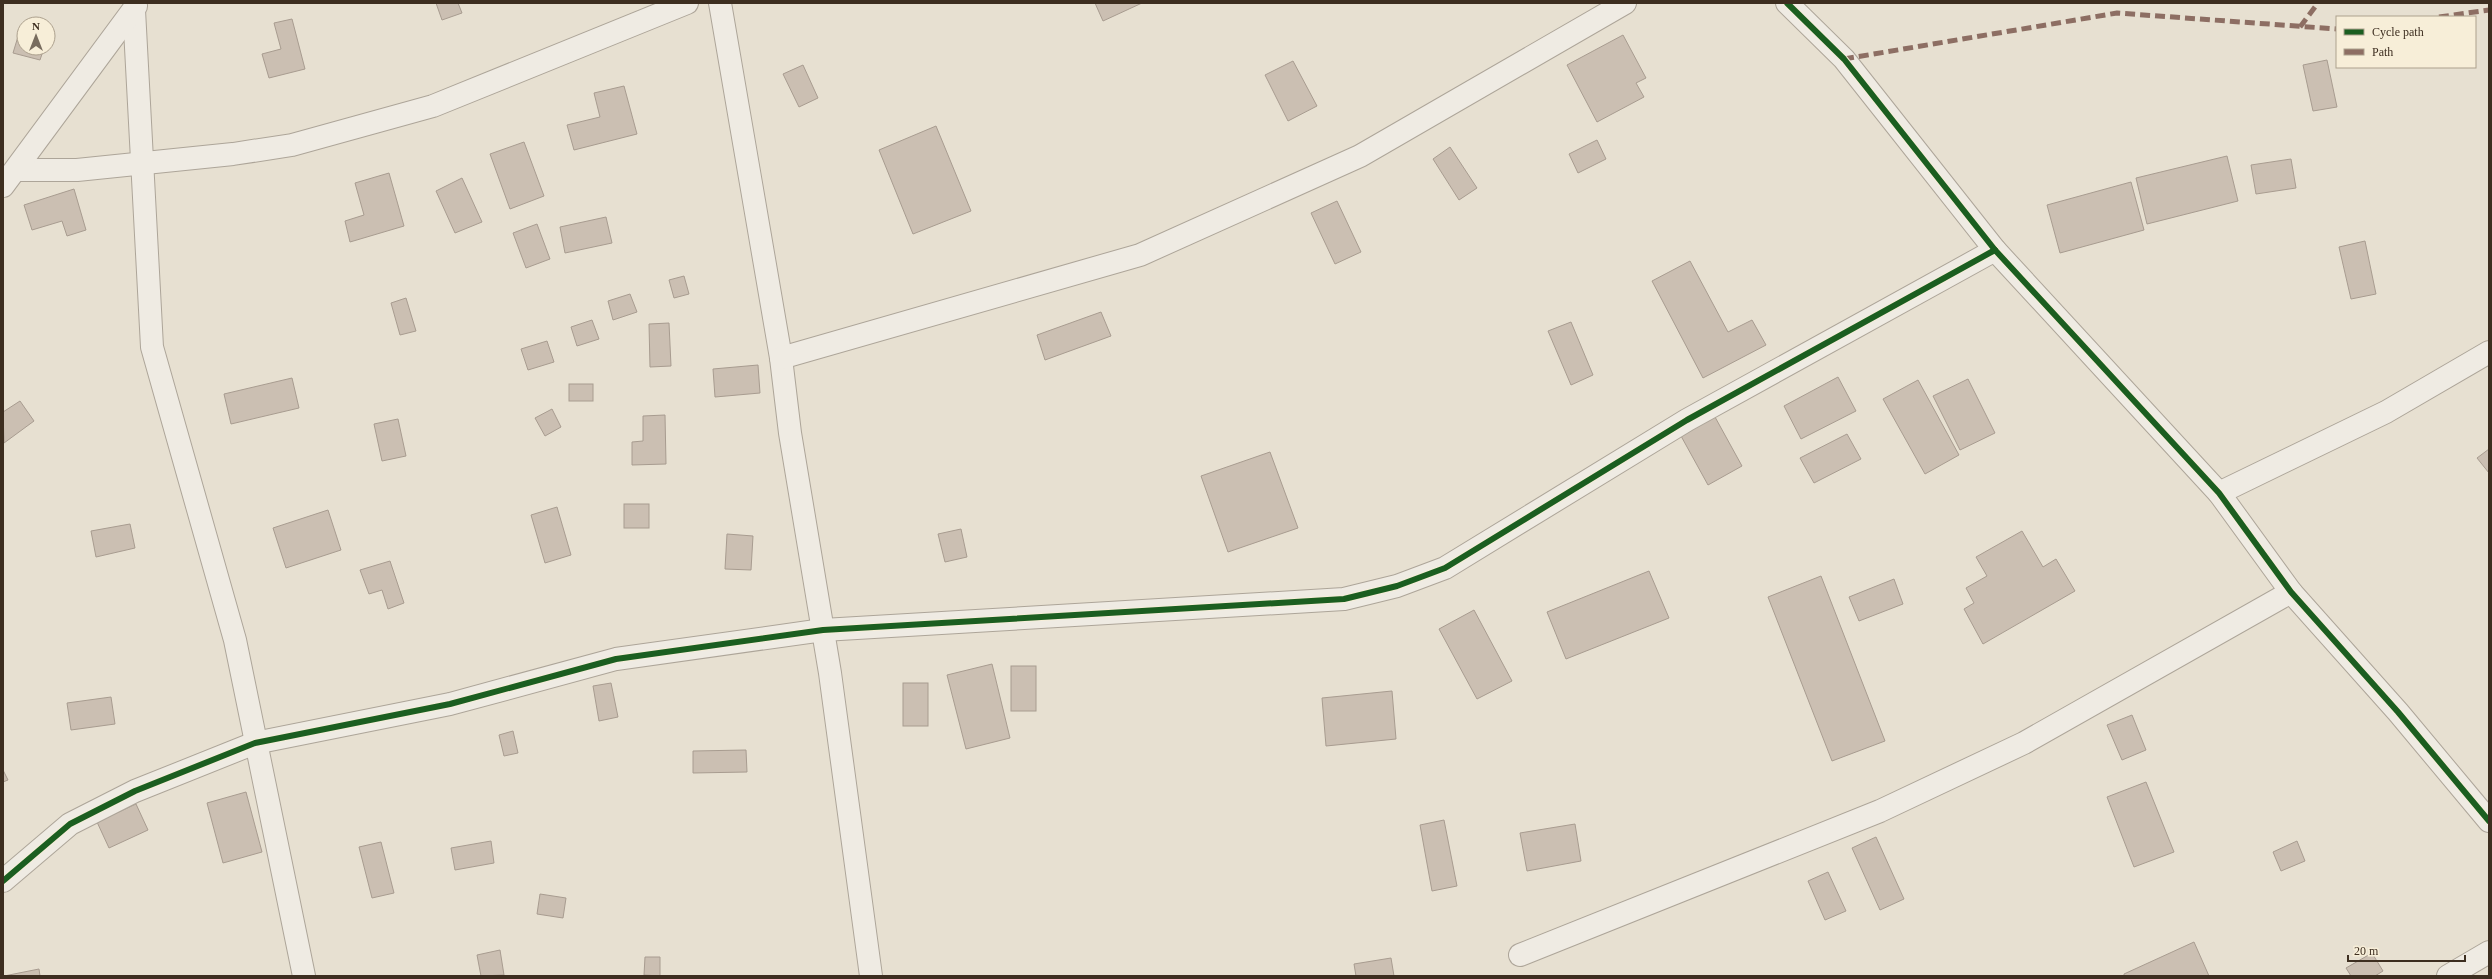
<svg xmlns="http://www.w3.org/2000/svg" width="2492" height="979" font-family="Georgia,serif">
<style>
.building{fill:#cbbfb2;stroke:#a89c90}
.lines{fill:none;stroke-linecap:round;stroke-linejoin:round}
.minor-casing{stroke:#ada599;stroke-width:24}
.minor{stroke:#efebe3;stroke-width:22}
.quiet{stroke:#8d6e63;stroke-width:5;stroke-dasharray:10 5;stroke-linecap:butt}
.cycleway-casing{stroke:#f7eed8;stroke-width:8}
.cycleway{stroke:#1b5e20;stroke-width:6}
</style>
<rect width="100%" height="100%" fill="#e7e0d1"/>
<g class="building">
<path d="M436,3h22l4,10 -20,7z"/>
<path d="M1095,3h47l-39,18z"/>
<path d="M292,19l13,50 -36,9 -7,-24 19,-5 -7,-26z"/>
<path d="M20,30l4,1v17h20l-4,12 -27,-7z"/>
<path d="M1623,35l23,43 -10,5 8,14 -47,25 -30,-57z"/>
<path d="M2327,60l10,47 -24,4 -10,-46z"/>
<path d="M1293,61l24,45 -29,15 -23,-46z"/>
<path d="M803,65l15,33 -19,9 -16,-33z"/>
<path d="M624,86l13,48 -63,16 -7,-25 33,-8 -6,-24z"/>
<path d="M936,126l35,85 -58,23 -34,-84z"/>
<path d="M1597,140l9,19 -28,14 -9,-19z"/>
<path d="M524,142l20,54 -34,13 -20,-55z"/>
<path d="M1450,147l27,41 -18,12 -26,-41z"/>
<path d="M2227,156l11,45 -91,23 -11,-46z"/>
<path d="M2291,159l5,29 -40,6 -5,-29z"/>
<path d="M389,173l15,53 -54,16 -5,-21 19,-6 -9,-32z"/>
<path d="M462,178l20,44 -27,11 -19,-42z"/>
<path d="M2131,182l13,48 -84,23 -13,-48z"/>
<path d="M74,189l12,41 -19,6 -5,-15 -30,9 -8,-25z"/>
<path d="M1337,201l24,51 -26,12 -24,-51z"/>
<path d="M606,217l6,26 -47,10 -5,-26z"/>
<path d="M537,224l13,35 -24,9 -13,-35z"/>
<path d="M2365,241l11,53 -25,5 -12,-52z"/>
<path d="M1690,261l38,71 24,-12 14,25 -63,33 -51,-97z"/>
<path d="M684,276l5,18 -15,4 -5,-18z"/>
<path d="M630,294l7,18 -24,8 -5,-19z"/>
<path d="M406,298l10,33 -16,4 -9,-32z"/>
<path d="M1101,312l10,24 -66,24 -8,-25z"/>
<path d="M592,320l7,19 -22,7 -6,-19z"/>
<path d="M1571,322l22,53 -22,10 -23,-54z"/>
<path d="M669,323l2,43 -21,1 -1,-43z"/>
<path d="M547,341l7,21 -26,8 -7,-21z"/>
<path d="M758,365l2,28 -45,4 -2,-28z"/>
<path d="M1838,377l18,34 -55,28 -17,-33z"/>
<path d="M292,378l7,30 -68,16 -7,-30z"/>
<path d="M1968,379l27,54 -35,17 -27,-54z"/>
<path d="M1918,380l41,75 -34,19 -42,-75z"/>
<rect x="569" y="384" width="24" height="17"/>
<path d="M20,401l14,20 -30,22 -1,-31z"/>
<path d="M552,409l9,18 -16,9 -10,-18z"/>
<path d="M665,415l1,49 -34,1v-23l11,-1v-25z"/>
<path d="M1715,417l27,49 -34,19 -27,-49z"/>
<path d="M398,419l8,37 -24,5 -8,-37z"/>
<path d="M1847,434l14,25 -47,24 -14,-25z"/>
<path d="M2489,449v24l-12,-15z"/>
<path d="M1270,452l28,76 -70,24 -27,-76z"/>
<rect x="624" y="504" width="25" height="24"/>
<path d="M557,507l14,48 -26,8 -14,-48z"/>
<path d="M328,510l13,40 -55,18 -13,-40z"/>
<path d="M130,524l5,24 -39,9 -5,-26z"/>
<path d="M961,529l6,28 -22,5 -7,-28z"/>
<path d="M2022,531l21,36 13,-8 19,32 -92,53 -19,-35 10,-6 -8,-15 21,-12 -11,-19z"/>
<path d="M727,534l26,2 -2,34 -26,-1z"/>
<path d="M390,561l14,42 -16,6 -6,-19 -13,4 -9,-24z"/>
<path d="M1649,571l20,47 -103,41 -19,-47z"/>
<path d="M1821,576l64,165 -53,20 -64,-164z"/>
<path d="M1894,579l9,25 -44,17 -10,-24z"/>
<path d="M1474,610l38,71 -35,18 -38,-70z"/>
<path d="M992,664l18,74 -44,11 -19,-74z"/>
<rect x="1011" y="666" width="25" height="45"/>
<path d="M611,683l7,34 -19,4 -6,-35z"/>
<rect x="903" y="683" width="25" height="43"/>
<path d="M1392,691l4,48 -70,7 -4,-48z"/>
<path d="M111,697l4,27 -44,6 -4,-27z"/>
<path d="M2132,715l14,35 -24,10 -15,-35z"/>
<path d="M513,731l5,22 -14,3 -5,-21z"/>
<path d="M746,750l1,22 -54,1v-22z"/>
<path d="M3,770l5,10 -5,2z"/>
<path d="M2146,782l28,70 -40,15 -27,-70z"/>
<path d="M246,792l16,60 -39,11 -16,-60z"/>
<path d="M136,804l12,26 -39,18 -12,-26z"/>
<path d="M1444,820l13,66 -25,5 -12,-66z"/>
<path d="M1575,824l6,37 -54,10 -7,-38z"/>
<path d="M1876,837l28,62 -24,11 -28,-62z"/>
<path d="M491,841l3,22 -39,7 -4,-22z"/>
<path d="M2297,841l8,20 -24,10 -8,-19z"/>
<path d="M381,842l13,51 -22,5 -13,-51z"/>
<path d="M1828,872l18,39 -21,9 -17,-39z"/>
<path d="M540,894l26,4 -3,20 -26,-4z"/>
<path d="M2194,942l15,34h-85v-2z"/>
<path d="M500,950l4,25 -23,1 -4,-21z"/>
<path d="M2372,953l11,18 -8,5h-24l-5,-8z"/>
<path d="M645,957h15v19l-16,-1z"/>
<path d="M1391,958l3,18h-38l-2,-12z"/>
<path d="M39,969l1,7h-36z"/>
</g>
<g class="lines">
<g class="minor-casing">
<g id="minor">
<path d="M720,3l61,355 9,75 40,240 41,303"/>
<path d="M1787,3l57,56 151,191 224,243 72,99 107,120 91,109"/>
<path d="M134,10l18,337 83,293 69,336"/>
<path d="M16,170h61l156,-16 59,-9 141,-39 254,-103"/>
<path d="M3,186l133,-180"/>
<path d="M781,358l359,-103 220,-99 265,-153"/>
<path d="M2219,493l167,-81 103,-60"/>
<path d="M3,881l67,-57 65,-33 120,-48 195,-39 166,-45 207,-29 521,-31 53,-13 48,-18 242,-148 308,-170"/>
<path d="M1520,955l360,-144 144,-68 267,-151"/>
<path d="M2448,976l41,-24"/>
</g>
</g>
<use href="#minor" class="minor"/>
<g class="quiet">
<path d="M2439,17l50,-7"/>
<path d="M2300,27l18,-24"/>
<path d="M1844,59l273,-46 220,16"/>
</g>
<g class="cycleway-casing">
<g id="cycleway">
<path d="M1787,3l57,56 151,191 224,243 72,99 107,120 91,109"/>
<path d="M3,881l67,-57 65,-33 120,-48 195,-39 166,-45 207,-29 521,-31 53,-13 48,-18 242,-148 308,-170"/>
</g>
</g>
<use href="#cycleway" class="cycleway"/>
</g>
<rect width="2492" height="979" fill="none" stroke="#3d2e20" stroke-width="8"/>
<rect x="2336" y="16" width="140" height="52" fill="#f7eed8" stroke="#ada18e"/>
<rect x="2344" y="29" width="20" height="6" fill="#1b5e20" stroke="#ada18e"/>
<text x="2372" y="36" font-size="12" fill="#3d2e20">Cycle path</text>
<rect x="2344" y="49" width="20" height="6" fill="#8d6e63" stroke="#ada18e"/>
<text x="2372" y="56" font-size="12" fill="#3d2e20">Path</text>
<g transform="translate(36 36)"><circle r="19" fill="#f7eed8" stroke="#ada18e"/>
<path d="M0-3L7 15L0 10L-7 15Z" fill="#786c5e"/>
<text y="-6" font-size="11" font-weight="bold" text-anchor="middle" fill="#3d2e20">N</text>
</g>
<path d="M2348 955v6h117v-6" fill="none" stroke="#3d2e20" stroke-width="2"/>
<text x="2354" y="955" font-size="12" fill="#3d2e20" stroke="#f7eed8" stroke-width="3" paint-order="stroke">20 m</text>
</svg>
